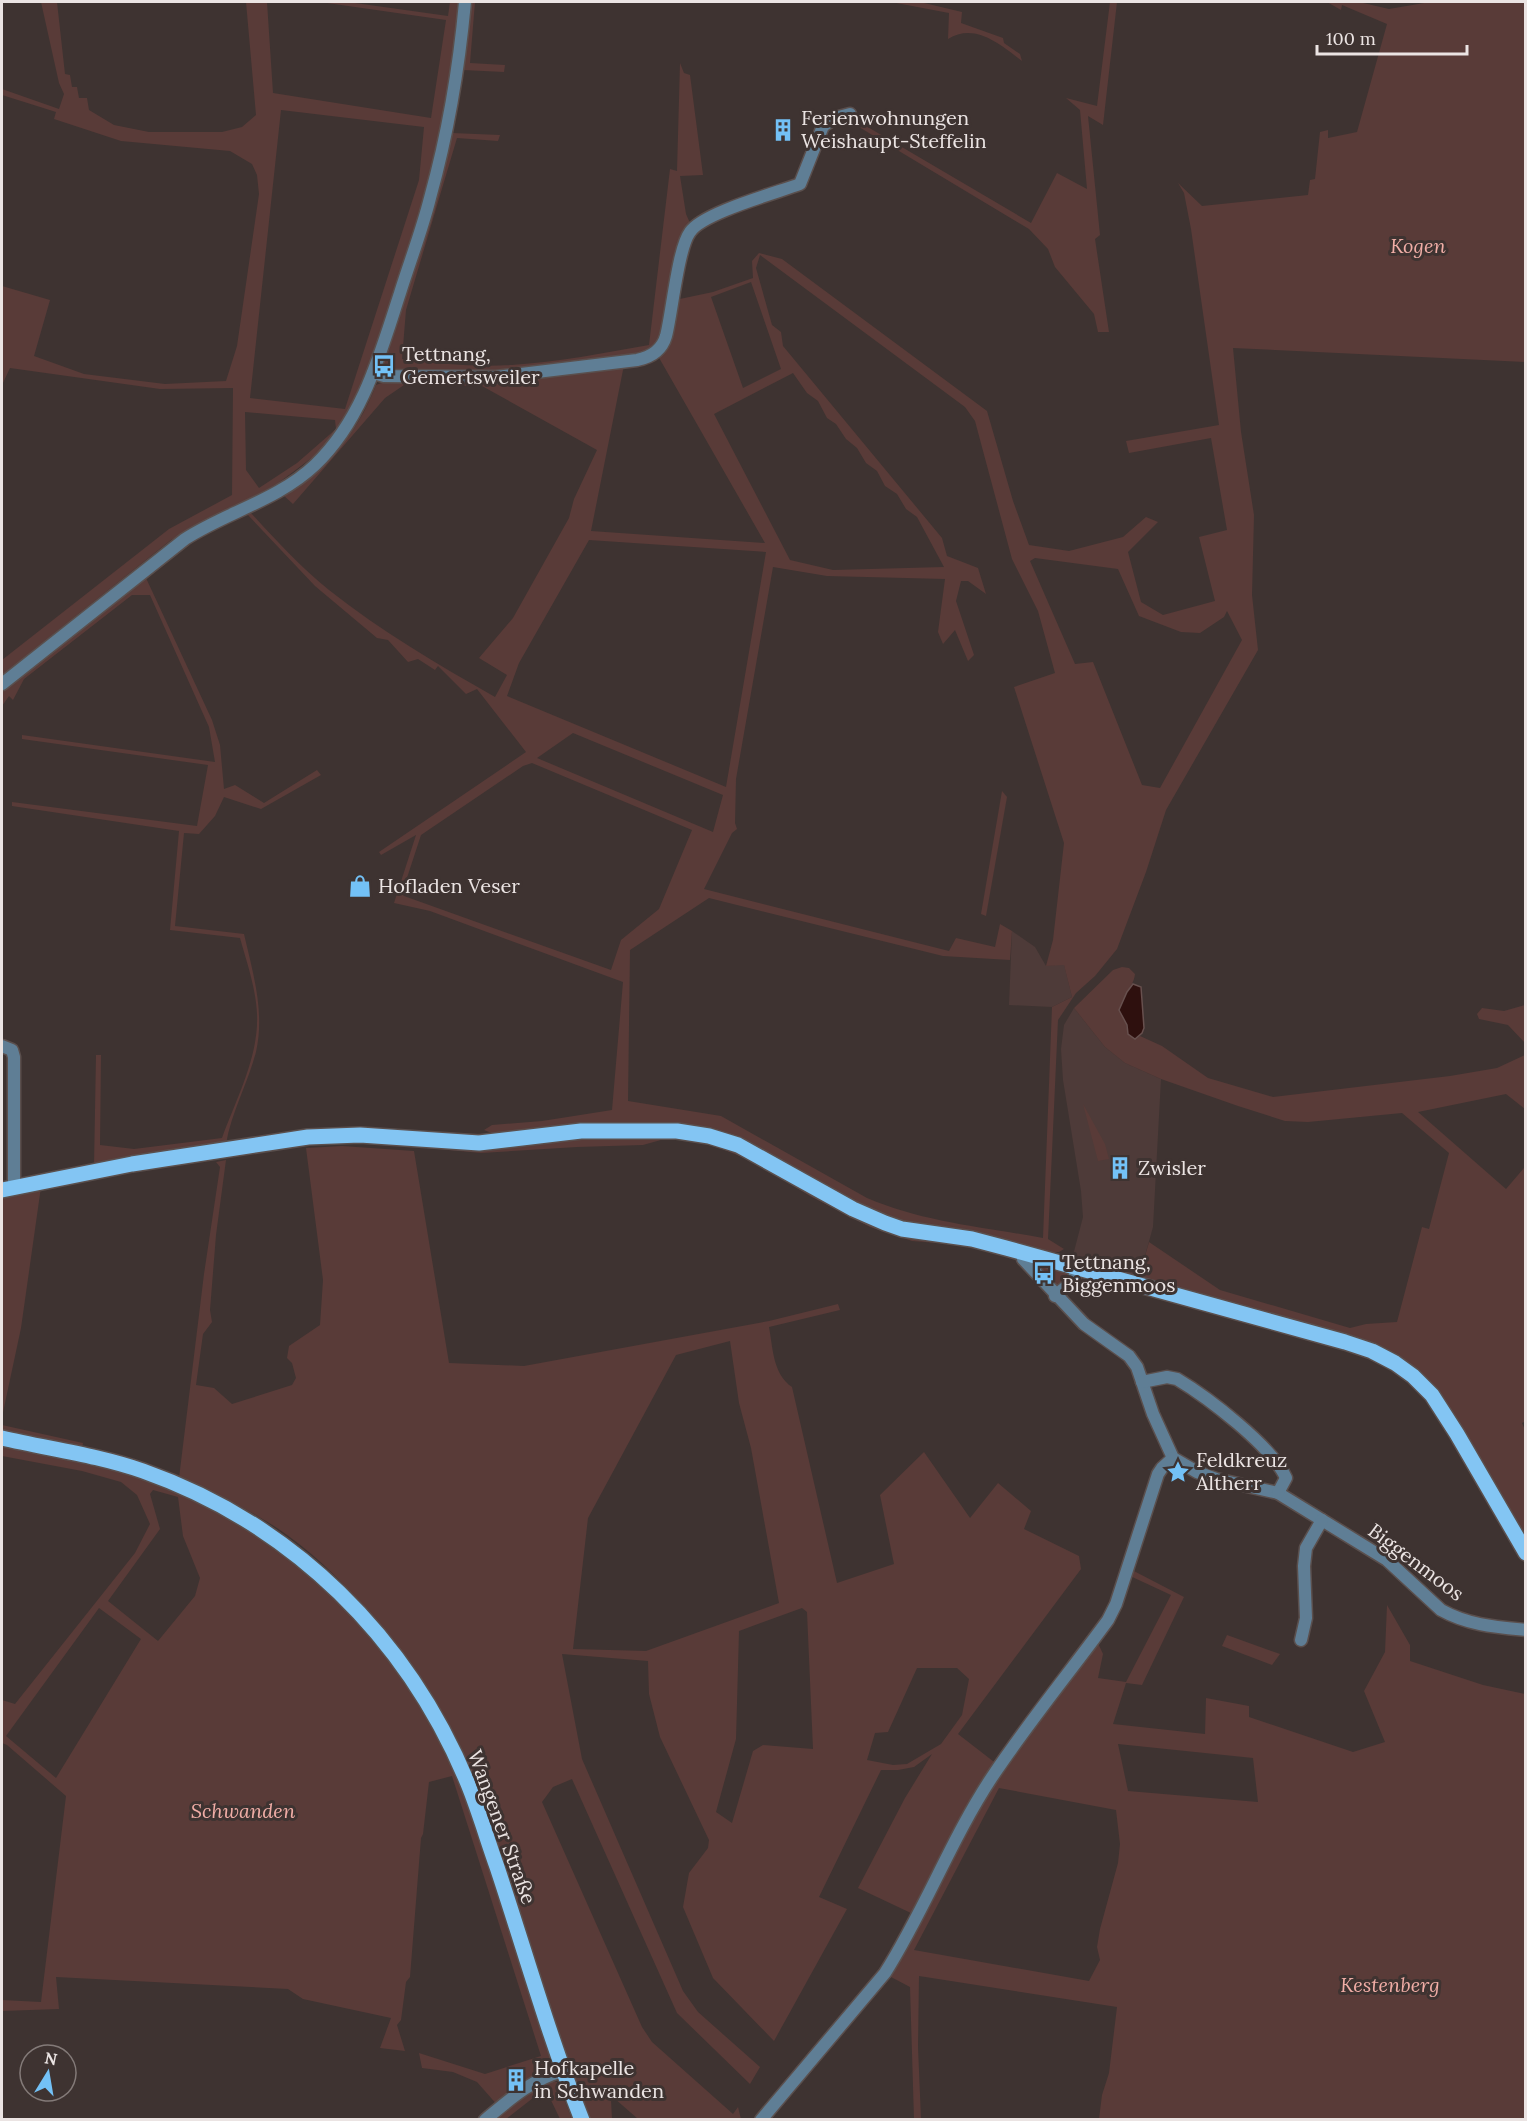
<svg xmlns="http://www.w3.org/2000/svg" width="1527" height="2121" font-family="Lora,serif">
<style>
.built{fill:#4e3b39}
.green{fill:#593b38;fill-rule:evenodd}
.water{fill:#2e100e;stroke:#67504e;stroke-width:1.5}
.lines{fill:none;stroke-linecap:round;stroke-linejoin:round}
.minor-casing{stroke:#5a4f4d;stroke-width:15}
.major-casing{stroke:#5a4f4d;stroke-width:18}
.minor{stroke:#5f7e95;stroke-width:12}
.major{stroke:#83c5f3;stroke-width:15}
.labels{text-anchor:middle;stroke-width:6;stroke-linejoin:round;paint-order:stroke}
.poi-label{font-size:20px;fill:#ebe4e3;stroke:#3e3331;text-anchor:start}
.park-label{font-size:20px;font-style:italic;fill:#f0ada6;stroke:#3e3331}
.street-label{font-size:20px;fill:#ebe4e3;stroke:#3e3331}
</style>
<rect width="100%" height="100%" fill="#3e3331"/>
<g class="built">
<path d="M1012,931l23,16 11,19 18,-2 8,33 -20,10 -43,-2z"/>
<path d="M1074,1008l31,39 20,16 36,16 -8,148 -15,54 -67,-18 12,-46 -2,-26 -18,-111 -2,-31 3,-24z"/>
</g>
<g class="green">
<path d="M41,2h16l8,72 5,1 2,12h5l2,11h8l2,12 25,15 35,7h73l20,-5 14,-12 -10,-113h21l6,91 158,25 15,-98 -126,-18h28l100,14 2,-14h10l-5,55 -24,122 -57,182 -35,69 -22,24 -40,30 -106,56 -169,135v-15l167,-131 63,-34 1,-107 -73,1 -150,-21 -8,17v-99l48,14 -16,56 50,18 81,10 61,-3 11,-35 22,-152 -2,-19 -5,-11 -22,-13 -109,-10 -67,-22 2,-7 -54,-17v-6l57,20 5,-15 -5,-11zM281,110l143,17 -5,53 -74,229 -95,-11zM245,412l90,8 1,9 -39,34 -38,25 -13,-18z"/>
<path d="M470,2h5l-5,61 35,2 -1,7 -41,-2z"/>
<path d="M891,2h29l42,10 -1,11 42,15 1,5 16,11 2,7c-21,-16 -47,-39 -74,-22l1,-26z"/>
<path d="M1110,2h7l-14,123 -15,-9 12,119 -5,4 14,93h-11l-4,-18 -39,-47 -7,-18 -19,-20 -185,-111 5,-2 182,107 26,-50 30,16 -7,-79 -14,-12 31,8z"/>
<path d="M1327,2h32l30,7 41,-7h95v360l-292,-14 8,84 13,83 -2,80 6,55 -92,160 -20,62 -29,77 -22,27 -19,17 -18,27 -10,219 16,10 -5,3 -12,1 -149,-32 -43,-19 -123,-66 -238,-2 -10,-4 8,-5 50,-4 70,-11 11,-128 -193,-71 -36,-8 22,-68 -35,20 -2,-3 147,-100 -49,-63 -11,5 -28,-28 -3,4 -17,-11 -10,3 -20,-22 -11,-2 -62,-52 -68,-72 3,-2c25,27 50,55 79,78 52,41 108,74 166,107l12,-22 -28,-17 34,-40 56,-100 5,-19 23,-49 -115,-64 -78,-1 -19,13 -92,106 -10,-9c47,-34 71,-55 93,-110l8,-3 109,-1 48,-3 83,-13 -33,166 174,12 -107,-187 17,-56 38,-8 40,-14 -1,-17 7,-8 23,6 205,152 26,90 16,44 40,6 54,-14 23,-20 12,5 -30,30 13,50 22,13 52,-14 -16,-64 28,-7 -16,-92 -82,15 -3,-12 93,-16 -28,-196 -7,-36 -6,-10 24,23 106,-11 2,-15 5,-1 5,-47 8,-2v8l29,-6 30,-108 -45,-19 -1,5zM760,255l205,152 10,14 37,138 26,52 17,62 -41,14 50,156 -11,97 -7,26 18,-1 8,32 -20,10 -9,231c-60,-11 -120,-16 -176,-40l-146,-82 -93,-15 2,-151 79,-52 234,58 67,4 2,-29 -12,-7 -5,23 -39,-9 -7,13 -245,-62 28,-56 5,-4 -2,-6 1,-44 37,-212 54,9 118,3 -7,53 5,12 12,-14 13,31 6,-6 -18,-54 5,-20h7l18,13 -8,-26 -31,-12 -5,-18 -159,-192 -2,-14 -9,-7 -16,-57zM751,282l30,87 -38,19 -32,-91zM793,373l14,20 11,8 9,17 9,6 10,15 11,9 9,15 11,8 8,15 12,8 9,15 11,8 27,50 -111,3 -43,-10 -76,-146zM589,540l177,12 -40,235 -219,-91 12,-33zM1035,558l83,11 21,47 42,16 19,1 24,-16 3,-6 15,29 -82,148 -18,-3 -49,-123 -18,2 -45,-103zM573,733l150,62 -10,37 -176,-74zM532,763l160,67 -33,79 -38,31 -10,30 -207,-74 -2,-3 19,-58 102,-69z"/>
<path d="M680,63l4,10 6,2 13,100 -23,1 6,38 4,9v6l-31,114 -12,9 -13,3 -129,17 -104,-1 -17,-3 -2,-4 70,-231 48,2 -2,6 -41,-3 -51,172 -4,49c36,5 74,8 110,6 46,-3 92,-12 137,-20l21,-176 7,2z"/>
<path d="M146,578l66,142 8,25 4,44 11,-4 29,18 53,-33 4,5 -60,34 -37,-12 -9,19 -16,18 -15,-1 -9,93 69,8c9,39 21,78 12,118 -8,31 -25,61 -30,92l-132,22 2,-111h5l-1,90 34,4 88,-11c14,-39 37,-81 35,-124 -1,-25 -10,-51 -17,-76l-70,-8 9,-99 -167,-25v-4l185,24 11,-61 -186,-26v-4l193,27 -6,-35 -59,-132h-18l-108,84 -11,21 -4,-4 -7,10v-14z"/>
<path d="M1002,791l5,6 -21,119 -5,-2z"/>
<path d="M1122,967l7,1 6,6c-1,8 -4,11 -7,17 -8,13 -2,30 0,43l7,5 5,-3 22,10 46,32 65,19 177,-21 47,-8 28,-13v-12l-17,-18 -29,-6 -2,-5 5,-6 22,3 21,-6v104l-19,-15 -88,18 88,77 18,-21 1,2 1,251 -4,2 4,9 -1,111 -126,-184 -261,-78 11,-39 71,48 130,38 16,-4 31,-2 25,-95 7,2 20,-76 -47,-40 -94,9 -23,-1 -47,-15 -77,-27 -36,-16 -20,-16 -31,-39 39,-38z"/>
<path d="M1083,1104l22,40 4,15 -11,2z"/>
<path d="M675,1136l-32,9 -66,2 -96,6 -87,-8 179,-8z"/>
<path d="M712,1140l105,53 133,51 -38,-3 -42,-14 -60,-31 -51,-32 -49,-20z"/>
<path d="M342,1146l72,5 35,212 75,3 245,-45 69,-17 2,6 -71,17c4,22 4,47 23,60l45,196 57,-19 -14,-69 44,-43 46,66 28,-35 33,28 -7,18 55,27 2,13 -123,165 40,31 -85,149 -55,-26 47,-90 27,-44 -18,13 -16,3h-17l-62,127 28,12 -73,132 -61,-63 -30,-71 6,-34 19,-25 1,-8 -49,-103 -11,-43 -1,-33 -86,-7 20,105 101,232 15,21 62,55 -10,17 -73,-71 -105,-234 -19,8 -11,15 100,225 10,15 81,72 5,-7 3,12h-103l-24,-21 -3,2 1,19h-23l-162,-428c-40,-60 -87,-120 -147,-161 -31,-21 -66,-37 -101,-52l25,-204 16,-107 -4,-5 10,-2 -10,75 -6,75 2,12 -9,12 -7,51 18,3 18,16 60,-19 4,-7 -4,-15 -5,-5 2,-12 31,-21 3,-45 -17,-132zM730,1341l9,62 12,45 28,155 -133,48 -73,-2 15,-131 88,-163zM802,1608l5,4 6,137 -50,-4 -10,6 -21,72 -16,-11 20,-73 3,-108zM917,1668h40l12,11 -7,36 -21,29 -34,20 -14,1 -26,-5 8,-27 13,-1z"/>
<path d="M41,1187l-20,141 -19,89v-223z"/>
<path d="M1034,1263l32,8 2,7 -9,9 -4,-2z"/>
<path d="M2,1425l81,18 -1,5 -80,-17z"/>
<path d="M2,1444l124,28 53,19 87,48 71,58 74,88 47,88 97,290 -56,44 -22,-25 -24,-10 -31,-4 -3,-15 66,21 56,-18 -89,-280 -23,6 -6,52 -2,4 -11,139 -4,5 -5,38 -4,5 8,26 -25,-3 11,-30 -88,-19 -15,-10 -232,-12 3,32 -57,2v-11l39,2 25,-206 -59,-51 -5,-2v-43l13,4 120,-151 15,-29 -13,-29 -16,-13 -39,-11 -80,-15zM153,1490l25,7 5,39 17,42 -5,18 -37,45 -50,-40 52,-72 -10,-35zM99,1608l42,31 -85,139 -50,-42z"/>
<path d="M1130,1569l54,28 -42,88 -16,-2 -13,41 92,10 1,-36 43,8v11l104,35 32,-10 -21,-51 21,-39 2,-47 23,40v16l73,24 42,9v425h-426l3,-24 7,-22 8,-66 -198,-31 -1,71 3,72h-7l-4,-132 -19,-10 -56,65 -2,-2 59,-74 90,-168 115,-157 6,13 -5,24 28,4 45,-87 -43,-20zM1118,1744l135,14 5,44 -130,-11zM999,1788l117,22 4,34 -2,19 -18,66 -3,18 3,13 -11,21 -175,-31z"/>
<path d="M1227,1635l53,19 -8,11 -50,-19z"/>
<path d="M549,2080l8,2 15,37h-12l-12,-25 -6,-3 -36,28 -18,1 33,-27z"/>
</g>
<path class="water" d="M1133,984l8,3 3,41 -2,5 -7,6 -7,-5 -1,-9 -8,-15 8,-18z"/>
<g class="lines">
<g class="minor-casing">
<g id="minor">
<path d="M373,373l11,3 112,1 141,-17c15,-3 25,-10 29,-24 6,-23 12,-88 24,-104 12,-19 86,-39 110,-48l23,-58 12,-8 15,-4"/>
<path d="M2,684l183,-145c42,-27 93,-39 130,-74 48,-46 65,-111 85,-172 10,-32 22,-63 30,-95 18,-65 29,-130 35,-196"/>
<path d="M2,1046l10,4 2,7v130"/>
<path d="M1022,1253l1,6 61,65 45,32 8,11 16,47 20,44 24,14 19,7 62,14 109,67 54,50c27,15 54,17 85,20"/>
<path d="M1055,1296l17,-14 6,-14"/>
<path d="M1142,1382l25,-5 10,2c30,18 95,67 109,99l-8,15"/>
<path d="M1301,1640l5,-22 -2,-52 2,-18 16,-28"/>
<path d="M485,2120c24,-20 47,-41 78,-49"/>
<path d="M761,2120l124,-147c40,-63 66,-134 107,-196 36,-54 78,-105 116,-157l8,-16 42,-130 4,-6 11,-10"/>
</g>
</g>
<g class="major-casing">
<g id="major">
<path d="M2,1190l130,-26 176,-27 52,-2 119,8 102,-12h96l32,5 29,9 115,64 32,14 17,6 70,10 34,9 339,94 27,9 23,12 18,13 19,19 25,39 69,119"/>
<path d="M2,1438c47,11 95,17 141,33 150,53 265,167 325,313 11,27 19,55 29,83 28,84 52,170 85,253"/>
</g>
</g>
<use href="#minor" class="minor"/>
<use href="#major" class="major"/>
</g>
<defs>
<g id="building-bare" transform="scale(1.8)"><path d="M-4-6H4V6H1V3H-1V6H-4ZM-2.5-4.3h1.7v1.8h-1.7ZM.8-4.3h1.7v1.8H.8ZM-2.5-1h1.7V.8h-1.7ZM.8-1h1.7V.8H.8Z" fill="#73c1f6" stroke="#3e3331" stroke-width="2.5" paint-order="stroke"/></g>
<g id="bus-bare" transform="scale(1.8)"><path d="M-5-6H5V4H4V6H2V4H-2V6H-4V4H-5ZM-3.5-4V0h7V-4ZM-3.5 1.2v1.5H-2V1.2ZM2 1.2v1.5H3.5V1.2Z" fill="#73c1f6" stroke="#3e3331" stroke-width="2.5" paint-order="stroke"/></g>
<g id="shop-bare" transform="scale(1.8)"><path d="M-5-2.5h2.3a2.7 3.5 0 0 1 5.4 0H5L5.5 6h-11ZM-1.5-2.5h3a1.5 2.3 0 0 0-3 0Z" fill="#73c1f6" stroke="#3e3331" stroke-width="2.5" paint-order="stroke"/></g>
<g id="sight-bare" transform="scale(1.8)"><path d="M0-6L1.8-2.2L6-1.7L2.9 1.2L3.7 5.4L0 3.3L-3.7 5.4L-2.9 1.2L-6-1.7L-1.8-2.2Z" fill="#73c1f6" stroke="#3e3331" stroke-width="2.5" paint-order="stroke"/></g>
</defs>
<g fill-rule="evenodd">
<use href="#building-bare" x="783" y="130"/>
<use href="#bus-bare" x="384" y="366"/>
<use href="#shop-bare" x="360" y="886"/>
<use href="#building-bare" x="1120" y="1168"/>
<use href="#bus-bare" x="1044" y="1273"/>
<use href="#sight-bare" x="1178" y="1472"/>
<use href="#building-bare" x="516" y="2080"/>
</g>
<g class="labels">
<g class="poi-label">
<text x="801" y="125">Ferienwohnungen<tspan x="801" dy="23">Weishaupt-Steffelin</tspan></text>
<text x="402" y="361">Tettnang,<tspan x="402" dy="23">Gemertsweiler</tspan></text>
<text x="378" y="893">Hofladen Veser</text>
<text x="1138" y="1175">Zwisler</text>
<text x="1062" y="1269">Tettnang,<tspan x="1062" dy="23">Biggenmoos</tspan></text>
<text x="1196" y="1467">Feldkreuz<tspan x="1196" dy="23">Altherr</tspan></text>
<text x="534" y="2075">Hofkapelle<tspan x="534" dy="23">in Schwanden</tspan></text>
</g>
<g class="park-label">
<text x="1418" y="253">Kogen</text>
<text x="243" y="1818">Schwanden</text>
<text x="1390" y="1992">Kestenberg</text>
</g>
<g class="street-label">
<text transform="translate(1416 1562) rotate(37)" y="7">Biggenmoos</text>
<text transform="translate(502 1827) rotate(70)" y="7">Wangener Straße</text>
</g>
</g>
<rect width="1527" height="2121" fill="none" stroke="#ebe4e3" stroke-width="6"/>
<g transform="translate(48 2073) rotate(11)"><circle r="28" fill="#3e3331" stroke="#837a78" stroke-width="1.5"/>
<path d="M0-4.5L10 22L0 15L-10 22Z" fill="#73c1f6"/>
<text y="-9" font-size="16" font-weight="bold" text-anchor="middle" fill="#ebe4e3">N</text>
</g>
<path d="M1317 45v9h150v-9" fill="none" stroke="#ebe4e3" stroke-width="3"/>
<text x="1326" y="45" font-size="18" fill="#ebe4e3" stroke="#3e3331" stroke-width="4.5" paint-order="stroke">100 m</text>
</svg>
